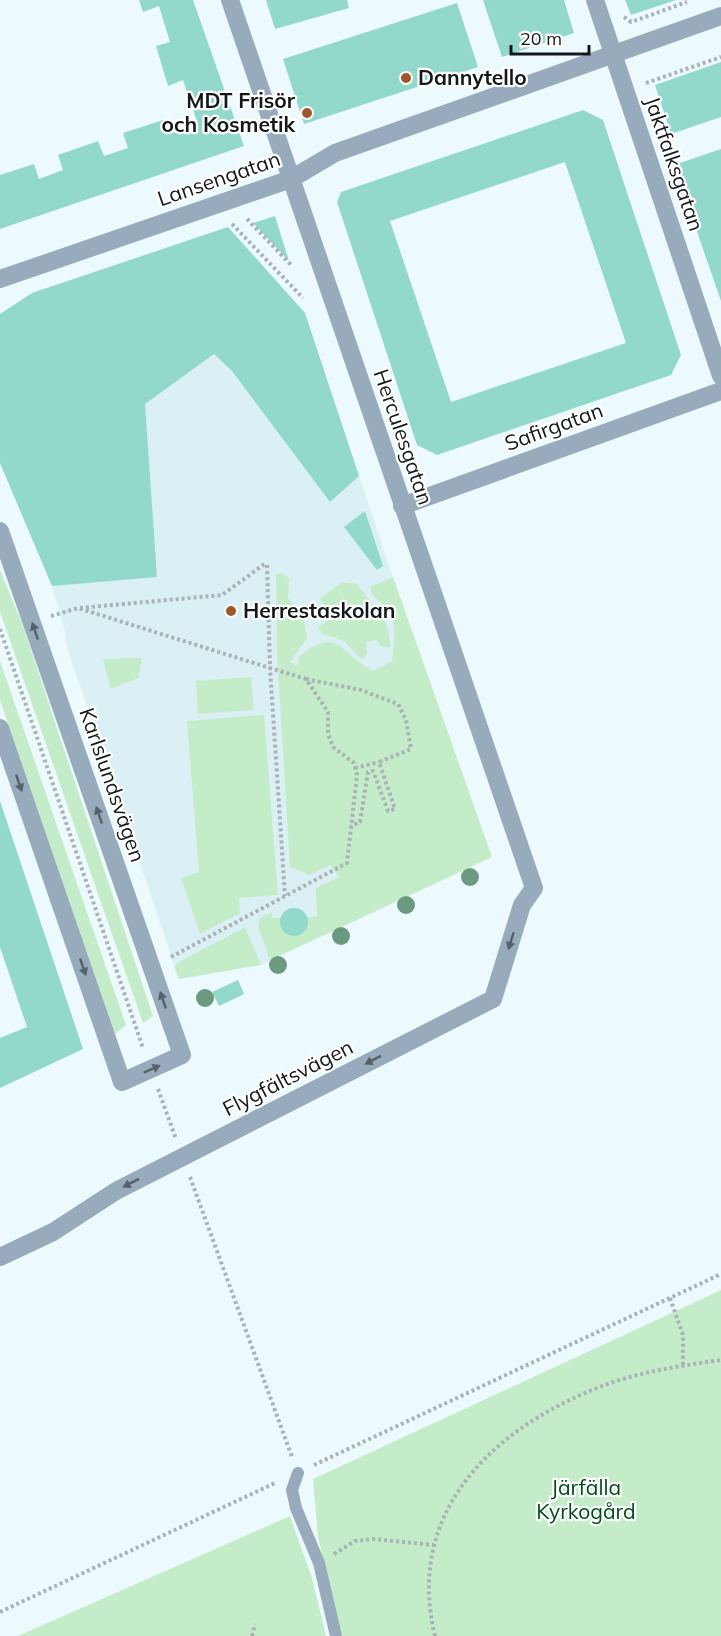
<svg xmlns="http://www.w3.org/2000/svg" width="721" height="1636" font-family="Mulish,sans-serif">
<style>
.built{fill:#daf0f5}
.green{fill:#c5ecc9}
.building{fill:#92d9cb;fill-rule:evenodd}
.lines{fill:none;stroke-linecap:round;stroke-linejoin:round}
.path{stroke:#a9b3b6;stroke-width:4;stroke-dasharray:3 3;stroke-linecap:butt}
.lane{stroke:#97abbc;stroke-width:12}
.street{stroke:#97abbc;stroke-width:18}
.tree{fill:#6b9a80}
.oneway{fill:#56626a}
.poi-dot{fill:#9d582c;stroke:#fff;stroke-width:2}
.labels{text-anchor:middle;stroke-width:4.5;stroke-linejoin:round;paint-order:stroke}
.poi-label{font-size:21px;font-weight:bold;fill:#141819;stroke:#fff;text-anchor:start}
.street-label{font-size:21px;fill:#141819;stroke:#fff}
.park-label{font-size:21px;fill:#014c19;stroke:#fff}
</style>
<rect width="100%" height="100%" fill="#edfafd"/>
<path class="built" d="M228,227l77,86 118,355 69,189 -231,108 -82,14 -114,-338 1,-6 -14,-49 -52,-123v-149l32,-21z"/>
<g class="green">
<path d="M0,570l23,56 130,390 -10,7 -143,-411z"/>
<path d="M283,573l6,6 -1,19 16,23 3,17 -17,24 7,4 2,-10c41,-31 39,-3 74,15l19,-10c2,-17 6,-37 -5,-52 -7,-9 -14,-9 -17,-22l23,-10 99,280 -222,103 -12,-34 2,-8 12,-6v6h9l4,14c12,7 23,0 22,-14l10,-2 -1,-28 23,-11 -9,-12 -20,10 -20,-8 -13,-214 -1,-79z"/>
<path d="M342,582l15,2c15,21 35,36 33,64l-9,-2 -4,-6 -11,2 1,11 -5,7 -18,-19 -21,-7 -5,-6 14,-11 -12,-18z"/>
<path d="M142,658l-4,20 -27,11 -8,-30z"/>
<path d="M0,661l126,364 -11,9 -115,-334z"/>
<path d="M251,677l3,33 -56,4 -2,-33z"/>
<path d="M264,715l14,180 -39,3 1,15 -40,21 -19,-56 18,-6 -12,-151z"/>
<path d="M245,927l16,38 -82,14 -5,-12 5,-5z"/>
<path d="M721,1290v346h-381l-22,-99 -5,-58z"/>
<path d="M290,1516l22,62 14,58h-308z"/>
</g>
<g class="building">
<path d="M139,0h54l51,146 -244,83v-54l34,-11 5,15 24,-9 -5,-15 40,-14 6,15 24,-8 -5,-15 40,-13 6,14 29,-10 -15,-44 -15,6 -12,-40 14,-4 -11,-36 -16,6z"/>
<path d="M266,0h81l2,8 -74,21z"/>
<path d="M483,0h81l10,33 -72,24z"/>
<path d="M625,0h51l-45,15z"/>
<path d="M457,3l21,64 -174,57 -21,-65z"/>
<path d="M721,62v55l-50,17 -16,-49z"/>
<path d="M583,110l20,10 78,235 -10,20 -234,80 -20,-10 -80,-243 4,-10zM565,162l61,181 -175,59 -61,-181z"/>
<path d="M721,149v152l-47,-136z"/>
<path d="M275,216l14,45 -36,-38z"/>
<path d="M228,227l77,86 54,163 -29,26 -98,-131 -18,-17 -69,50 12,173 -105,9 -52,-123v-149l32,-21z"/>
<path d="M365,511l18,55 -6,4 -33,-43z"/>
<path d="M0,801l83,248 -83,39v-50l27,-11 -27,-80z"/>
<circle cx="294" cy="922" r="14"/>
<path d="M238,980l6,14 -25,12 -7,-14z"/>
</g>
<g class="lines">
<g class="path">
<path d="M624,17l7,5 56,-20"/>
<path d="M646,83l75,-26"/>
<path d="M247,219l45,47"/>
<path d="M232,224l71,74"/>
<path d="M80,608l142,-13 44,-32"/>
<path d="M51,616l27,-8 192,60 15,228"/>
<path d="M0,629l143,419"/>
<path d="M306,679l55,11 37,14 8,16 5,29 -32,13 16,47 -7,2 -15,-40 -5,1 -8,50 -9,4"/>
<path d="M355,768l24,-6"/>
<path d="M171,957l176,-94 10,-88 -3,-12 -21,-16 -5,-13v-22l-22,-33 -36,-11 -3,-105"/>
<path d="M158,1089l18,50"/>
<path d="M190,1177l102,280"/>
<path d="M670,1298l13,37v32"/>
<path d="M314,1465l407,-191"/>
<path d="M334,1554l21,-13 18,-2 61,6"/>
<path d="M0,1612l275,-129"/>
<path d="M252,1636l3,-12"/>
<path d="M435,1636c-30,-123 56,-206 162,-248 40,-16 82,-22 124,-28"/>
</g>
<path class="lane" d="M298,1473l-6,17 4,18 23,55 17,73"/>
<g class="street">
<path d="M595,0l126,376"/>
<path d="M0,279l291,-100 44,-26 386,-137"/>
<path d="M402,506l319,-115"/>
<path d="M0,531l182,524 -60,27 -122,-354"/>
<path d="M0,1257l53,-25 63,-41 377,-192 29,-94 12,-17 -304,-888"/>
</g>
</g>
<g class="tree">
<circle cx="470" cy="877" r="9"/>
<circle cx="406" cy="905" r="9"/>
<circle cx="341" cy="936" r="9"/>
<circle cx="278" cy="965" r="9"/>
<circle cx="205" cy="998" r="9"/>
</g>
<defs><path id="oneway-solid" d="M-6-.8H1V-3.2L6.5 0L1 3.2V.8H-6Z" transform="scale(1.5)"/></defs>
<g class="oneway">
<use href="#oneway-solid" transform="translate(35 631) rotate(-109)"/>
<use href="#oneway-solid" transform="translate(19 783) rotate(71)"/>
<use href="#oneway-solid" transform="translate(99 815) rotate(-109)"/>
<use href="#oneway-solid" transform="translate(511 941) rotate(107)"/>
<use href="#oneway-solid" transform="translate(83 967) rotate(71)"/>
<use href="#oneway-solid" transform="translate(163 1000) rotate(-109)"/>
<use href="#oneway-solid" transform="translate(373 1060) rotate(153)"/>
<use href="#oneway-solid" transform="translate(152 1069) rotate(-24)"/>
<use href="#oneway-solid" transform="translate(131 1183) rotate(153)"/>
</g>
<g class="poi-dot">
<circle cx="406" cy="78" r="6"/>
<circle cx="307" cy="113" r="6"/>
<circle cx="231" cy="611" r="6"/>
</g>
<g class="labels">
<g class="poi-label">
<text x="418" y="85">Dannytello</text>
<text x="295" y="108" text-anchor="end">MDT Frisör<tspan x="295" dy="24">och Kosmetik</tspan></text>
<text x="243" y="618">Herrestaskolan</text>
</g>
<g class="street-label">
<text transform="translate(674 164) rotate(71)" y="7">Jaktfalksgatan</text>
<text transform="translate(219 179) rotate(-19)" y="7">Lansengatan</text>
<text transform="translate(554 427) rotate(-20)" y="7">Safirgatan</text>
<text transform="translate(403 437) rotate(71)" y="7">Herculesgatan</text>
<text transform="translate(112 785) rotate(71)" y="7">Karlslundsvägen</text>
<text transform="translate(288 1078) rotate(-27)" y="7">Flygfältsvägen</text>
</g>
<g class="park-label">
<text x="586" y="1495">Järfälla<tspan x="586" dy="24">Kyrkogård</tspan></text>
</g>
</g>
<path d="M511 45v9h78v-9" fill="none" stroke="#141819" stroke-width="3"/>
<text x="520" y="45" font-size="18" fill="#141819" stroke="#ffffff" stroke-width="4.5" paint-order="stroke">20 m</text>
</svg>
